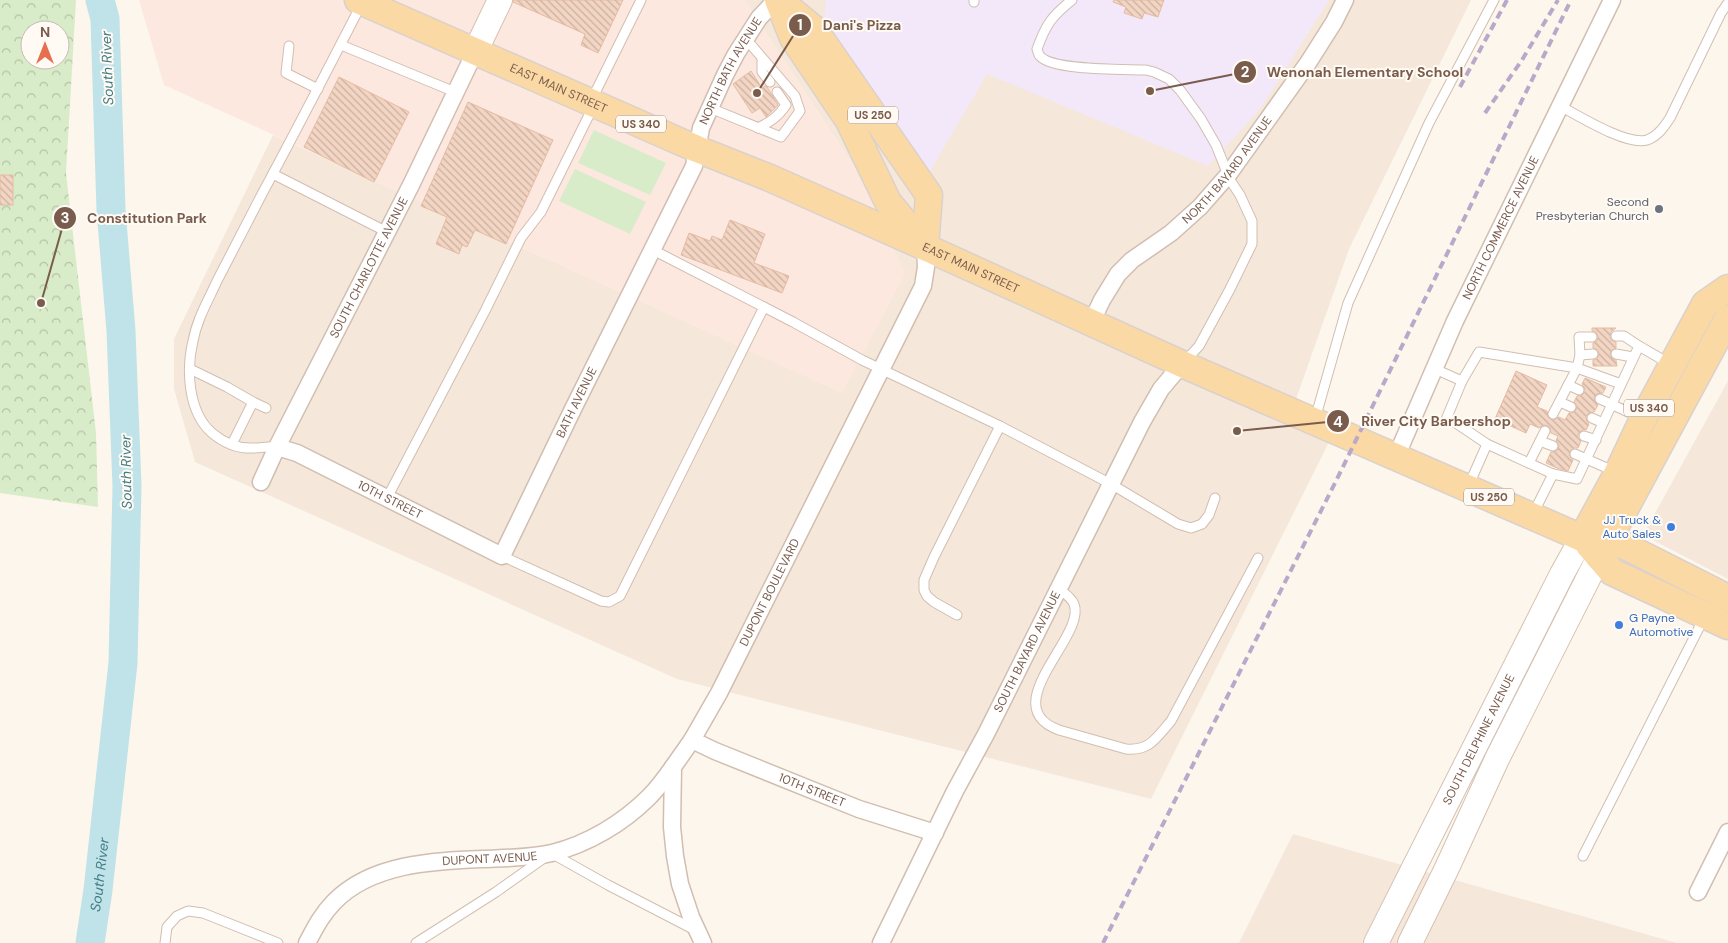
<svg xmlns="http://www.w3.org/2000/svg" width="1728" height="943" font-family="'DM Sans',sans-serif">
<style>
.residential{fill:#f5e8da}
.commercial{fill:#fde8e0}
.education{fill:#f3e8fa}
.grass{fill:#d8ecc9}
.park{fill:url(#park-crowns);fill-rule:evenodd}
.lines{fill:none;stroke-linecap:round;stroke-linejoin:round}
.river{stroke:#bfe3e8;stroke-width:29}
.building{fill:url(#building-back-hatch);stroke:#e6bba3}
.lane-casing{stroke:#d1beb0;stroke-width:11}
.street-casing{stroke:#d1beb0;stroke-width:19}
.secondary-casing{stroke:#d6c0b0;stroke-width:26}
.primary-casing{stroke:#dad1cd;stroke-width:29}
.lane{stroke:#fff;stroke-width:9}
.street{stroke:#fff;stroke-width:16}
.secondary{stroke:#fff;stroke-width:24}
.primary{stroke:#fbd9a5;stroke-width:26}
.rail{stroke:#b9a8c9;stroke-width:4;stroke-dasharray:8 5;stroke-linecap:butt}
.worship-dot{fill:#6b7280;stroke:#fffaf3;stroke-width:2}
.shop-dot{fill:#3f7fe0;stroke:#fffaf3;stroke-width:2}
.labels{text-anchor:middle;stroke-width:4;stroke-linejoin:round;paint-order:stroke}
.shield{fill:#fffaf3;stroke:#a28b7f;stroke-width:1}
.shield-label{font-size:11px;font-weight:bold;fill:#7a5c4d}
.street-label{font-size:12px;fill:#7a5c4d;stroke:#fffaf3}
.worship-label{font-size:12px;fill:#5b616d;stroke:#fffaf3;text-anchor:end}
.shop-label{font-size:12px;fill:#366cbe;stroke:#fffaf3;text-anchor:end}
.water-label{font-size:14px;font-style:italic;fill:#437c86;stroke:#fffaf3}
.leader{fill:none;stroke:#7a5c4d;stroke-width:2}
.callout-dot{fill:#7a5c4d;stroke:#fffaf3;stroke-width:2}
.mark-label{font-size:15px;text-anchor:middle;font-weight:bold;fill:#fff}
.callout-label{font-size:14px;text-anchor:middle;font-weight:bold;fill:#7a5c4d;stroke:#fffaf3;stroke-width:4;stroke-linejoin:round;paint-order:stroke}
</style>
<defs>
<pattern id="park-crowns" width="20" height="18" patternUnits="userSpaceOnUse" patternTransform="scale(1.25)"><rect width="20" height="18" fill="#d8ecc9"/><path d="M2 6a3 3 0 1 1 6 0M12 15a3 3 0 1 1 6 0" fill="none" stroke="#b4c2a5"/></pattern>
<pattern id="building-back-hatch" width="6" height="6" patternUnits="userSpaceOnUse" patternTransform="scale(1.25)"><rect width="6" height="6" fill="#f3d5c3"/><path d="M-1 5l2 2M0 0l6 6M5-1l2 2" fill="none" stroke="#cab0a1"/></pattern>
</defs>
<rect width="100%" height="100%" fill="#fdf6ec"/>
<g class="residential">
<path d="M744,0h727l-122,249 -61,173 41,20 -178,357 -474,-120 -482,-217 -21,-73v-50l99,-204 569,257 23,-209z"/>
<path d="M1728,381v198l-85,-44z"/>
<path d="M1293,834l384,109h-438z"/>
</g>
<path class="commercial" d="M139,0h605l121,183 40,91 -63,119 -678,-308z"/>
<path class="education" d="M826,0h503l-69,109 -52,57 -221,-92 -58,99 -105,-151z"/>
<g class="grass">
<path d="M594,130l72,33 -16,32 -72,-32z"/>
<path d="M575,169l71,33 -16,32 -71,-33z"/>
</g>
<path class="park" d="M0,0h76l-10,173 30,260 2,74 -98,-14zM30,30h30v30h-30z"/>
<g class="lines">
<path class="river" id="s1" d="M90,943l8,-53 25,-227 4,-177 -6,-155 -10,-121 -6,-191 -5,-19"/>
</g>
<g class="building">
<path d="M514,0h109l-25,53 -17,-8 4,-11 -72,-32z"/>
<path d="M1114,0h50l-6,17 -14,-4 -2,6 -18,-6 2,-6 -13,-5z"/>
<path d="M751,71l11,17 3,-2 2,1 11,18 -12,12 -6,-9 -8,5 -19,-29z"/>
<path d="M339,77l70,35 -35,70 -70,-35z"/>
<path d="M468,102l85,38 -47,104 -31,-14 -8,17 -5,-2 -3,9 -23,-10 11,-27 -26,-11z"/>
<rect x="0" y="175" width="13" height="30"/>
<path d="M730,220l35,14 -11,29 35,13 -7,17 -101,-38 8,-22 21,8 2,-5 10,4z"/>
<path d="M1592,328h24l-5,4 -1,4 1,4 5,2v6l-4,2 -2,3 2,5 4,2 1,6h-24v-6l4,-1 2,-5 -1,-4 -5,-2v-5l4,-2 1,-4 -2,-5 -4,-1z"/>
<path d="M1516,371l31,14 -10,22 10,4 1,6 5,3 6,-3 6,3 4,-7h3l4,-3 1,-4 -3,-4 3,-6 5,-1 3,-3 -1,-5 -2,-3 3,-6 21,9 -3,6 -6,1 -3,3 1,5 3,3 -4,7 -5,1 -3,3 1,5 2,3 -3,6h-4l-4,4v4l3,3 -3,7h-4l-4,3 -1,4 4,5 -5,11 -11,-3 -11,-5 5,-11 6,-1 2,-5 -3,-5 2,-5 -7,-3 -1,-5 -2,-2 -4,-1 -5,3 -9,-4 -4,9 -31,-14z"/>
</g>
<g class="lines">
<g class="lane-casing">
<g id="lane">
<path d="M974,0v2"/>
<path d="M1072,0c-20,16 -26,24 -35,49 1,2 1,5 3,7 12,15 85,13 106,14l8,2 15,7 11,11 21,29 15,26 14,35 10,15 12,26v23l-22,45 -31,57 -15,16"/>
<path d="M341,45l114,47"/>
<path d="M289,46l-3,27 32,16"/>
<path d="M762,58v14l8,10"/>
<path d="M591,101l50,-101"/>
<path d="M1560,106c19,10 67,40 87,34 11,-4 17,-13 23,-22l51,-105 7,-10"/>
<path d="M710,108l71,29 19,-26 -5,-15 -49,-57"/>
<path d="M758,128c12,-6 20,-11 28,-23l-9,-13"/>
<path d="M273,174l114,58"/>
<path d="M653,250l140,72 69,38 138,66 111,58 67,40 13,4 11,-4 7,-9 6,-17"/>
<path d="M1616,336h8l15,10"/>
<path d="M1592,337h-13l1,18 -3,13 44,16"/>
<path d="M1616,354l17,3"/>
<path d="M1580,355l13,-1"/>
<path d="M190,369l37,18 26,15 -21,42"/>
<path d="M1435,369l27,12 -15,36 40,27"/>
<path d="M1462,381l17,-29 98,16 -24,46"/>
<path d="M1568,385l11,5"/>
<path d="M1600,399l41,19"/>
<path d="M253,402l13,6"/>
<path d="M1560,402l11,5"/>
<path d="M1592,418l11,5"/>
<path d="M1315,419l33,-116 81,-180 65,-123"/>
<path d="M1584,436l12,4"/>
<path d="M1540,441l13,5"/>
<path d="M277,447c-8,-1 -15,1 -23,1 -15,1 -30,-5 -42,-15 -24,-21 -26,-63 -19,-92 4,-22 15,-40 24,-60 15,-29 30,-58 45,-87 34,-63 67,-127 100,-191"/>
<path d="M1575,454l41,18"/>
<path d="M1529,463l16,-32"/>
<path d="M1468,487l19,-43 66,30"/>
<path d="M387,498l98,-187 36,-73 20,-26 53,-107"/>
<path d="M1533,514l20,-40 24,5 62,-133 31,18"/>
<path d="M502,556l99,45 8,1 11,-6 144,-289"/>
<path d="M1058,588c6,5 13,9 16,16 13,32 -80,102 -15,126l67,19c24,2 30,-11 45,-28l87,-163"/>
<path d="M957,615l-23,-13 -7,-6 -3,-6v-10l10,-23 66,-131"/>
<path d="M1583,856l121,-238"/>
<path d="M165,943l2,-16 10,-11 11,-5 15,2 75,30"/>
<path d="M416,943l80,-51 55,-39 57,32 87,45"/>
</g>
</g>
<g class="street-casing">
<g id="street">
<path id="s2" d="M1091,323l11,-23 16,-26 14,-14 39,-27 29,-26 28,-32 80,-112 26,-41 11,-22"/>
<path id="s3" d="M277,447l20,6 205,103 71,-147 121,-243 7,-38 24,-53 11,-21 23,-36 17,-18"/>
<path id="s4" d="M1396,457l59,-136 157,-321"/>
<path id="s5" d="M261,482l16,-35 134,-262 64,-133"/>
<path id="s6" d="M692,740l23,11 144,58 76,24"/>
<path d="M1698,892l30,-60"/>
<path id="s7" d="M307,943c8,-15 15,-29 27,-41 38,-39 100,-41 150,-43 22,-1 46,-1 68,-6 36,-9 71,-30 97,-56 9,-9 17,-20 24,-30"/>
<path id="s8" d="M703,943l-12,-26 -11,-33 -5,-28 -3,-29 1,-60 19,-27 27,-47 204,-407 3,-19 -1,-20"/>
<path id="s9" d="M881,943l74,-152 31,-57 156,-312 19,-33 21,-25"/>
</g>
</g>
<g class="secondary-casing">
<g id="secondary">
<path d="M475,52l25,-52"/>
<path id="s10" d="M1376,943l186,-369 20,-36"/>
<path d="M1410,943l36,-73 51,-111 102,-202"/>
</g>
</g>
<g class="primary-casing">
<g id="primary">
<path id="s11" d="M358,0l339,149 73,29 155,69 257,117 400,174 24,6 17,1 105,53"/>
<path d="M778,0l15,38 56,83 39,81 34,41"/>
<path d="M779,0l35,29 115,166 -4,52"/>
<path d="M1582,538l36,-66 25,-53 62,-115 23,-16"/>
<path d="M1588,544l24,28 116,54"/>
<path d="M1599,557l129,-239"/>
</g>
</g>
<use href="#lane" class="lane"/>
<use href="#street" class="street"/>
<use href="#secondary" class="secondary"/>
<use href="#primary" class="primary"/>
<g class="rail">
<path d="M1460,87l47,-87"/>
<path d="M1485,113l37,-53 36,-60"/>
<path d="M1103,943l233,-462 235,-481"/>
</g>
</g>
<circle class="worship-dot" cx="1659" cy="209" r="5"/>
<g class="shop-dot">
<circle cx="1671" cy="527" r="5"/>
<circle cx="1619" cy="625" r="5"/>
</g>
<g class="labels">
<g class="shield">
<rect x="848" y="106.5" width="50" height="17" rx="4"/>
<rect x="616" y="115.5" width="50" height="17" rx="4"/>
<rect x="1624" y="399.5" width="50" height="17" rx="4"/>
<rect x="1464" y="488.5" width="50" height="17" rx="4"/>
</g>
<g class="shield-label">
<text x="873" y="119">US 250</text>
<text x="641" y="128">US 340</text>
<text x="1649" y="412">US 340</text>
<text x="1489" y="501">US 250</text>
</g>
<g class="street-label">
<text dy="4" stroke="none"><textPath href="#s3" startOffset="788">NORTH BATH AVENUE</textPath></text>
<text dy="4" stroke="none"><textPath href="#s11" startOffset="219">EAST MAIN STREET</textPath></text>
<text dy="4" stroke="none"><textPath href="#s2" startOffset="208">NORTH BAYARD AVENUE</textPath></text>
<text dy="4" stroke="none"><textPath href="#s4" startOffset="252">NORTH COMMERCE AVENUE</textPath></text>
<text dy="4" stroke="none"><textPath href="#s5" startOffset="240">SOUTH CHARLOTTE AVENUE</textPath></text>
<text dy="4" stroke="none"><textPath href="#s11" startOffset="669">EAST MAIN STREET</textPath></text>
<text dy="4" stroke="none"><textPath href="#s3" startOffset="421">BATH AVENUE</textPath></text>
<text dy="4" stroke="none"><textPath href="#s3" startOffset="125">10TH STREET</textPath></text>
<text dy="4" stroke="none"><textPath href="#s8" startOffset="381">DUPONT BOULEVARD</textPath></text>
<text dy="4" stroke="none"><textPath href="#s9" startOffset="326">SOUTH BAYARD AVENUE</textPath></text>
<text dy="4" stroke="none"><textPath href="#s10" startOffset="228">SOUTH DELPHINE AVENUE</textPath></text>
<text dy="4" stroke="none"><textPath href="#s6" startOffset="130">10TH STREET</textPath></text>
<text dy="4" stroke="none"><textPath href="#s7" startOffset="215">DUPONT AVENUE</textPath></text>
</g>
<g class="worship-label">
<text x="1649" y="206">Second<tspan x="1649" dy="14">Presbyterian Church</tspan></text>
</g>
<g class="shop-label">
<text x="1661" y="524">JJ Truck &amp;<tspan x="1661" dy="14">Auto Sales</tspan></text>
<text x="1629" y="622" text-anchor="start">G Payne<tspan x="1629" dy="14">Automotive</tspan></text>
</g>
<g class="water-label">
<text transform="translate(107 68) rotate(-92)" y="5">South River</text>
<text transform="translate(126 472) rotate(-91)" y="5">South River</text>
<text dy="5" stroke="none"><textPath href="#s1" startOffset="69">South River</textPath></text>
</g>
</g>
<path class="leader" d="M757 93L800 25M1150 91L1245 72M41 303L65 218M1237 431L1338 421"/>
<g class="callout-dot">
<circle cx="757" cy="93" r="5"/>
<circle cx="1150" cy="91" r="5"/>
<circle cx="41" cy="303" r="5"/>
<circle cx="1237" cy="431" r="5"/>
<circle cx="800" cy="25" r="12"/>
<circle cx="1245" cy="72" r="12"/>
<circle cx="65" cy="218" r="12"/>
<circle cx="1338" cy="421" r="12"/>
</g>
<g class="mark-label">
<text x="800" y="30">1</text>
<text x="1245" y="77">2</text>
<text x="65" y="223">3</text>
<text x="1338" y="427">4</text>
</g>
<g class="callout-label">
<text x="862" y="30">Dani's Pizza</text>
<text x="1365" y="77">Wenonah Elementary School</text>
<text x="147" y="223">Constitution Park</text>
<text x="1436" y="426">River City Barbershop</text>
</g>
<g transform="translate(45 45)"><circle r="24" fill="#fffaf3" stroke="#cabbb1"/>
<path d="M0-4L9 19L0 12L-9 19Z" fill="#e76f51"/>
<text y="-8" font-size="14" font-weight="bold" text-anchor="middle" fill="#7a5c4d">N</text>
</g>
</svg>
